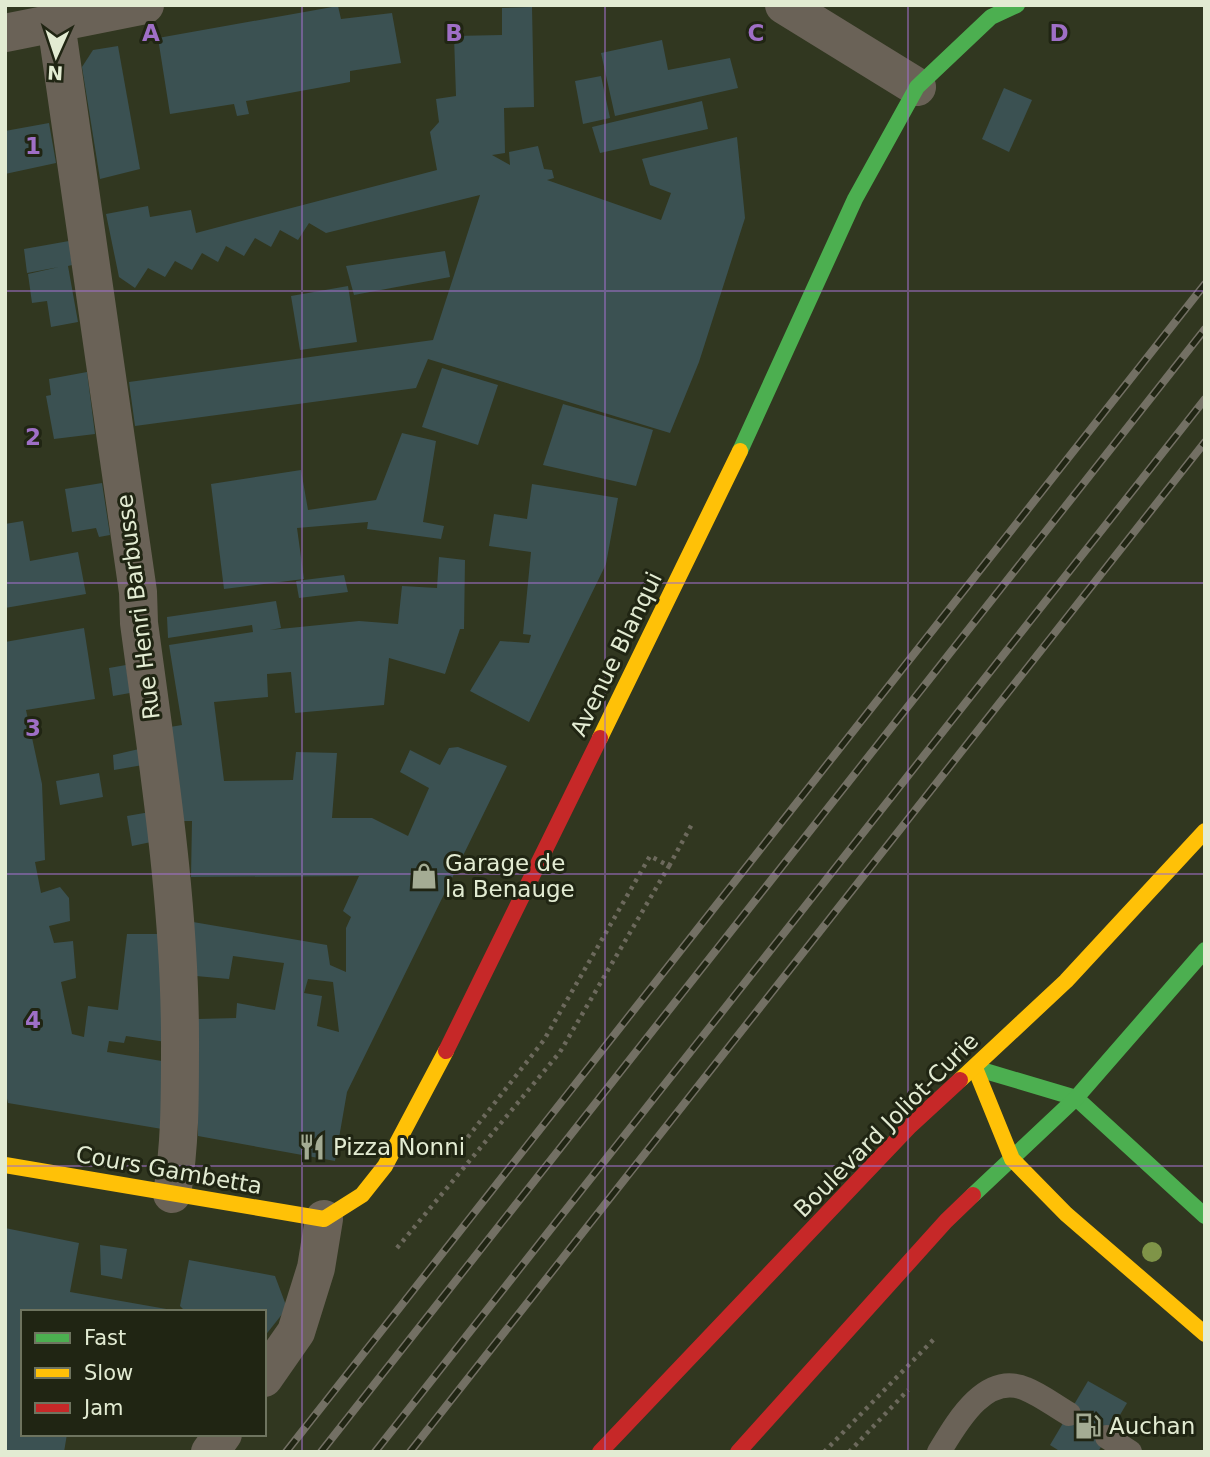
<svg xmlns="http://www.w3.org/2000/svg" width="1210" height="1457" font-family="'DejaVu Sans',sans-serif">
<style>
.building{fill:#3b5152;fill-rule:evenodd}
.lines{fill:none;stroke-linecap:round;stroke-linejoin:round}
.path{stroke:#6c695c;stroke-width:4.5;stroke-dasharray:3.5 5;stroke-linecap:butt}
.lane{stroke:#6a6257;stroke-width:24}
.street{stroke:#6a6257;stroke-width:38}
.fast{stroke:#4caf50;stroke-width:16}
.slow{stroke:#ffc107;stroke-width:16}
.jam{stroke:#c62828;stroke-width:16}
.rail-casing{stroke:#737064;stroke-width:8}
.rail{stroke:#202513;stroke-width:5;stroke-dasharray:16;stroke-linecap:butt}
.tree{fill:#7f9448}
.grid{fill:none;stroke:#9f6fc6;stroke-width:2;stroke-opacity:0.55}
.labels{text-anchor:middle;stroke-width:6;stroke-linejoin:round;paint-order:stroke}
.street-label{font-size:23px;fill:#e2ebd2;stroke:#202513}
.poi-label{font-size:23px;fill:#e2ebd2;stroke:#202513;text-anchor:start}
.grid-label{font-size:23px;text-anchor:middle;font-weight:bold;fill:#9f6fc6;stroke:#202513;stroke-width:6;stroke-linejoin:round;paint-order:stroke}
</style>
<rect width="100%" height="100%" fill="#313720"/>
<g class="building">
<path d="M338,6l3,13 51,-6 9,50 -51,8v11l-104,19 3,13 -12,2 -3,-12 -64,10 -12,-76z"/>
<path d="M532,7l2,100 -30,1 1,45 -13,2 18,10 -1,-13 29,-6 6,23 8,1 2,8 -7,2 114,40 10,-27 -21,-8 -8,-26 95,-22 8,81 -46,144 -29,71 -242,-74 -12,29 -281,38 -6,-44 304,-42 47,-145 -154,38 -17,-10 -11,17 -18,-10 -9,17 -16,-9 -11,18 -18,-10 -8,16 -16,-9 -10,17 -17,-9 -10,16 -17,-9 -13,20 -16,-11 -13,-63 42,-8 2,11 41,-7 5,23 241,-63 -7,-38 9,-10 -3,-23 20,-3 -2,-60 48,-1v-27z"/>
<path d="M662,40l6,30 62,-12 8,30 -123,28 -14,-63z"/>
<path d="M118,46l22,123 -40,10 -18,-112 11,-17z"/>
<path d="M601,76l9,42 -27,6 -8,-43z"/>
<path d="M1004,88l28,12 -23,52 -27,-13z"/>
<path d="M702,101l6,28 -108,24 -8,-26z"/>
<path d="M49,123l7,40 -51,11v-43z"/>
<path d="M69,241l3,24 -4,1 10,56 -27,5 -4,-26 -15,2 -4,-29 31,-7 -32,6 -3,-24z"/>
<path d="M445,251l5,26 -96,18 -8,-29z"/>
<path d="M348,286l9,56 -57,8 -9,-54z"/>
<path d="M442,368l56,17 -20,60 -56,-18z"/>
<path d="M87,372l8,62 -41,5 -8,-43 5,-1 -2,-16z"/>
<path d="M563,404l90,26 -17,56 -93,-21z"/>
<path d="M402,433l34,8 -13,81 21,4 -3,13 -74,-10 1,-7 -71,6 7,51 -80,10 -13,-105 90,-14 7,40 68,-10z"/>
<path d="M102,483l8,52 -11,2 -3,-9 -24,4 -7,-43z"/>
<path d="M532,484l86,14 -12,66 -77,158 -59,-31 30,-50 29,2 2,-8 -8,-1 8,-82 -42,-6 5,-32 33,5z"/>
<path d="M23,521l7,40 48,-9 8,42 -81,14v-84z"/>
<path d="M439,557l26,3 -1,69h-4l-15,45 -56,-16 -5,47 -89,8 -4,-41 -24,2 1,23 -54,5 10,79 69,-1 3,-28 41,1 -5,65h40l36,18 21,-48 -29,-16 10,-22 30,15 9,-17 9,-1 49,19 -160,326 -12,69 -137,-25v-117l38,-1 1,-15 38,7 9,-47 -51,-7 -4,23 -33,-3 -3,-54 134,23 3,20 16,7v-44l5,-11 -8,-6 16,-35 -168,1 1,-56h-11l-11,-94 12,-2 -13,-80 84,-13 -1,-7 -84,13 -1,-21 109,-16 5,27 -11,2 89,-9 39,3 4,-38 35,2zM308,979l25,3 6,50 -22,-6 5,-30 -18,-3z"/>
<path d="M344,575l4,17 -49,6 -3,-17z"/>
<path d="M84,628l11,71 -69,11 16,74 3,76 -10,2 6,31 19,-6 9,11 1,23 -21,5 5,17 19,-2 3,37 -15,4 11,52 12,3 4,-31 30,4 9,-76h38l1,108 -40,-6 -2,7 -15,-2 -2,11 61,10v68l-160,-27 -3,-14v-447z"/>
<path d="M126,665l4,28 -17,3 -4,-28z"/>
<path d="M139,749l4,16 -29,5 -1,-15z"/>
<path d="M99,773l4,24 -43,8 -4,-24z"/>
<path d="M150,812l6,29 -24,5 -5,-30z"/>
<path d="M5,1228l74,15 -9,49 102,18 -149,2v122h44l-3,18h-59z"/>
<path d="M100,1245l27,4 -5,30 -21,-4z"/>
<path d="M189,1260l86,16 12,32 -23,29v-25h-78l-6,-6z"/>
<path d="M1088,1381l39,22 -29,49h-37l-11,-7z"/>
</g>
<g class="lines">
<g class="path">
<path d="M669,866l23,-42"/>
<path d="M397,1248l163,-196 109,-186 -19,-10 -106,184 -91,116"/>
<path d="M824,1452l112,-115"/>
<path d="M849,1452l59,-62"/>
</g>
<g class="lane">
<path d="M1107,1437l23,15"/>
<path d="M939,1452c17,-28 46,-81 87,-63 15,6 29,17 43,25"/>
</g>
<g class="street">
<path d="M784,5l133,82"/>
<path d="M56,23l82,569 1,31c19,142 42,284 41,428 0,48 0,95 -8,143"/>
<path d="M5,33l140,-28"/>
<path d="M264,1378l32,-46 20,-64 8,-49"/>
<path d="M210,1452l13,-18"/>
</g>
<g class="fast">
<path d="M740,451l115,-252 62,-112 74,-70 26,-12"/>
<path d="M975,1068l101,30 129,118"/>
<path d="M973,1195l103,-97 129,-148"/>
</g>
<g class="slow">
<path d="M600,738l140,-287"/>
<path d="M975,1068l37,91 54,55 139,120"/>
<path d="M960,1080l106,-99 139,-150"/>
<path d="M5,1165l319,54 38,-24 23,-29 61,-115"/>
</g>
<g class="jam">
<path d="M446,1051l154,-313"/>
<path d="M600,1452l310,-326 50,-46"/>
<path d="M738,1452l208,-231 27,-26"/>
</g>
<g class="rail-casing">
<g id="rail">
<path d="M286,1452l919,-1168"/>
<path d="M321,1452l884,-1123"/>
<path d="M375,1452l830,-1053"/>
<path d="M410,1452l795,-1010"/>
</g>
</g>
<use href="#rail" class="rail"/>
</g>
<circle class="tree" cx="1152" cy="1252" r="10"/>
<path class="grid" d="M302,5v1447M605,5v1447M908,5v1447M5,291h1200M5,583h1200M5,874h1200M5,1166h1200"/>
<defs>
<g id="shop-bare" transform="scale(2.1)"><path d="M-5-2.5h2.3a2.7 3.5 0 0 1 5.4 0H5L5.5 6h-11ZM-1.5-2.5h3a1.5 2.3 0 0 0-3 0Z" fill="#a4ac94" stroke="#202513" stroke-width="2.5" paint-order="stroke"/></g>
<g id="restaurant-bare" transform="scale(2.1)"><path d="M-5-6h1v4h1v-4h1v4h1v-4h1v5L-1.5 .5V6h-2V.5L-5-1ZM5-6V6H3V1.5H1.5Q1.5-4 5-6Z" fill="#a4ac94" stroke="#202513" stroke-width="2.5" paint-order="stroke"/></g>
<g id="fuel-bare" transform="scale(2.1)"><path d="M-5.5-6h7V0h2V4h1.3V-2.5L3-4.5l.8-.8L6-3V5H2.5V1h-1V6h-7ZM-4.2-4.7v3.2H.2V-4.7Z" fill="#a4ac94" stroke="#202513" stroke-width="2.5" paint-order="stroke"/></g>
</defs>
<g fill-rule="evenodd">
<use href="#shop-bare" x="424" y="876"/>
<use href="#restaurant-bare" x="312" y="1147"/>
<use href="#fuel-bare" x="1088" y="1426"/>
</g>
<g class="labels">
<g class="street-label">
<text transform="translate(138 607) rotate(-97)" y="8">Rue Henri Barbusse</text>
<text transform="translate(616 654) rotate(-64)" y="8">Avenue Blanqui</text>
<text transform="translate(886 1125) rotate(-45)" y="8">Boulevard Joliot-Curie</text>
<text transform="translate(169 1170) rotate(10)" y="8">Cours Gambetta</text>
</g>
<g class="poi-label">
<text x="445" y="871">Garage de<tspan x="445" dy="26">la Benauge</tspan></text>
<text x="333" y="1155">Pizza Nonni</text>
<text x="1109" y="1434">Auchan</text>
</g>
</g>
<g class="grid-label">
<text x="151" y="41">A</text>
<text x="454" y="41">B</text>
<text x="756" y="41">C</text>
<text x="1059" y="41">D</text>
<text x="33" y="154">1</text>
<text x="33" y="445">2</text>
<text x="33" y="736">3</text>
<text x="33" y="1028">4</text>
</g>
<rect width="1210" height="1457" fill="none" stroke="#e2ebd2" stroke-width="14"/>
<rect x="21" y="1310" width="245" height="126" fill="#202513" stroke="#6e745f" stroke-width="2"/>
<rect x="35" y="1333" width="35" height="10" fill="#4caf50" stroke="#6e745f" stroke-width="2"/>
<text x="84" y="1345" font-size="21" fill="#e2ebd2">Fast</text>
<rect x="35" y="1368" width="35" height="10" fill="#ffc107" stroke="#6e745f" stroke-width="2"/>
<text x="84" y="1380" font-size="21" fill="#e2ebd2">Slow</text>
<rect x="35" y="1403" width="35" height="10" fill="#c62828" stroke="#6e745f" stroke-width="2"/>
<text x="84" y="1415" font-size="21" fill="#e2ebd2">Jam</text>
<g transform="translate(56 56) rotate(183)" stroke="#202513" stroke-width="5" paint-order="stroke">
<path d="M0-5L12 26L0 18L-12 26Z" fill="#e2ebd2"/>
<text y="-10" font-size="19" font-weight="bold" text-anchor="middle" fill="#e2ebd2">N</text>
</g>
</svg>
